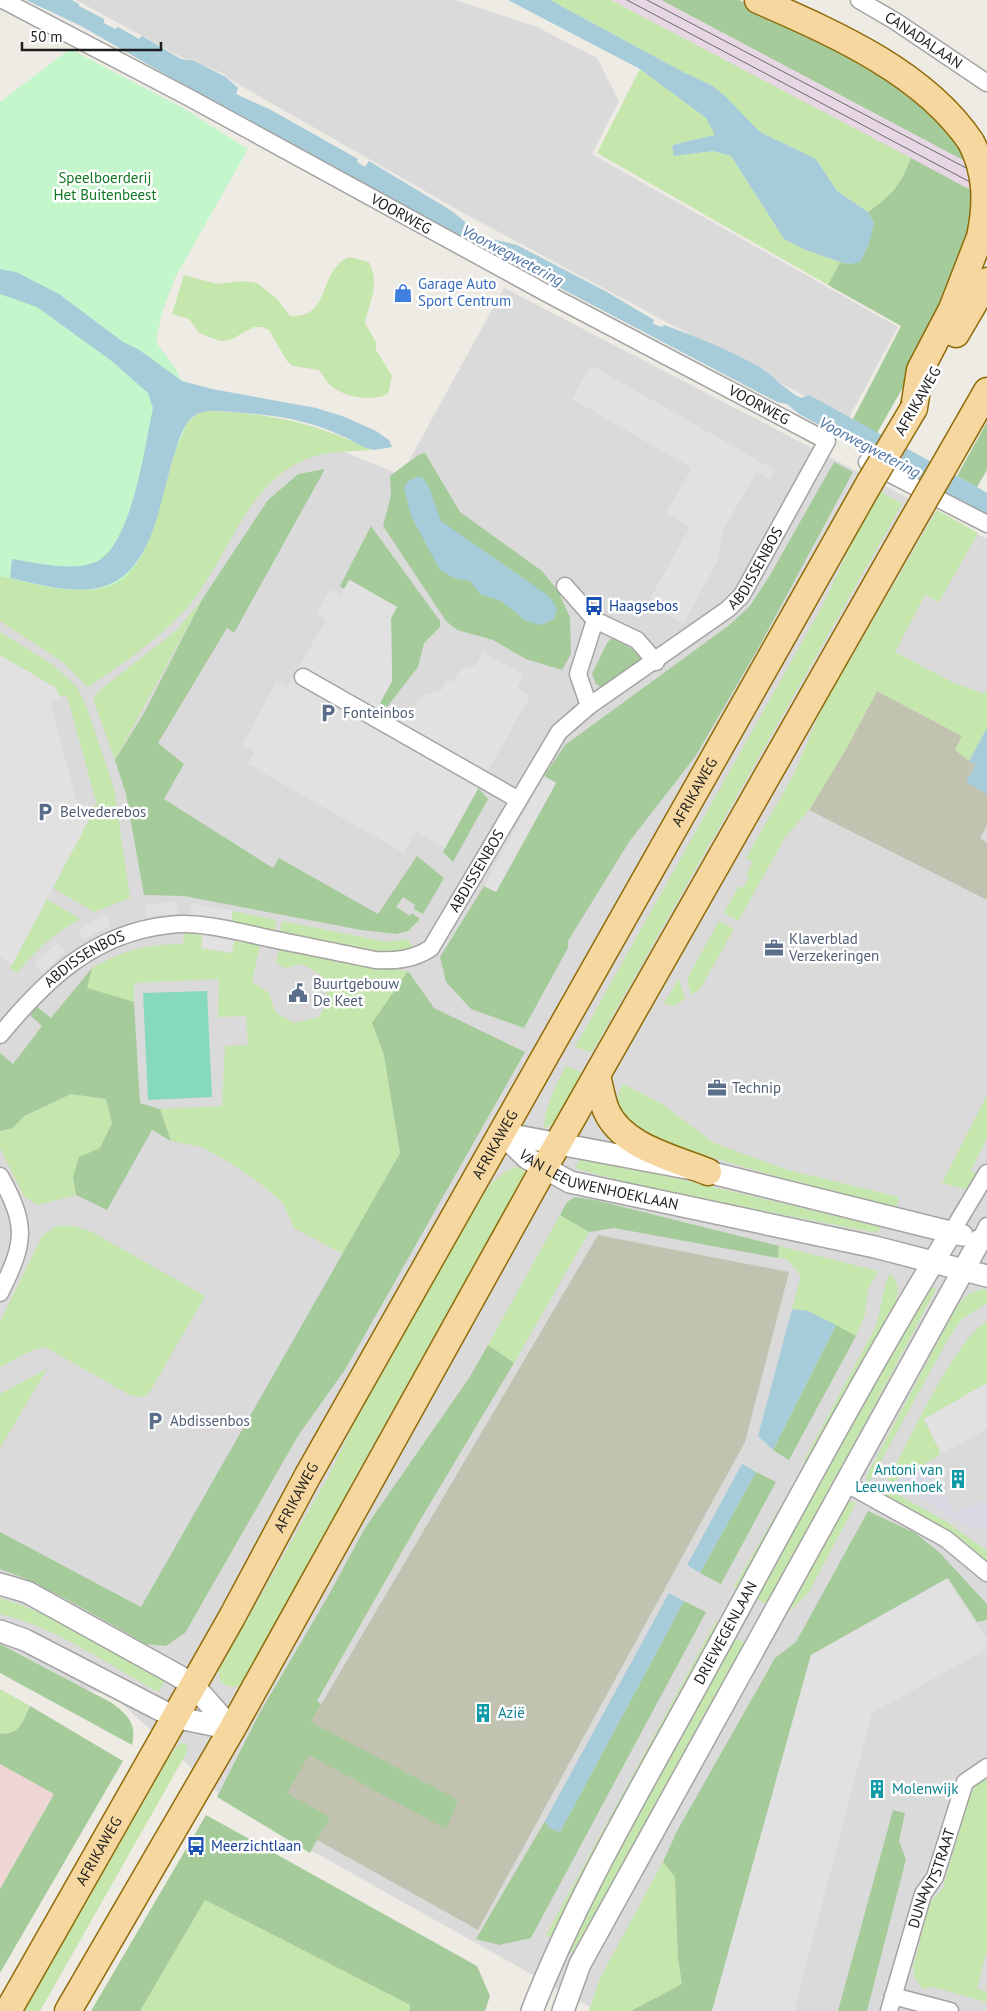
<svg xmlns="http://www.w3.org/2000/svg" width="987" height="2011" font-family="'PT Sans',sans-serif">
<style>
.residential{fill:#dbdada}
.commercial{fill:#eed6d4}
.industrial{fill:#e7d6e3}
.construction{fill:#c1c2b0}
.grass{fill:#c5e6ac}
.forest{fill:#a6cb9b}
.park{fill:#c3f6ca}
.pitch{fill:#86d9be}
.parking{fill:#e1e1e1}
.plaza{fill:#d9d8e4}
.water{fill:#a6cbd9}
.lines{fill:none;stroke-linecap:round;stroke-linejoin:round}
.minor-casing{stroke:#a4a4a4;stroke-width:19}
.tertiary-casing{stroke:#a4a4a4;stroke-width:24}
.primary-casing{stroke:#8f6b08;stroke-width:29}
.minor{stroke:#fff;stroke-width:16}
.tertiary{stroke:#fff;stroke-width:21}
.primary{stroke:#f7d7a0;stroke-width:26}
.tram{stroke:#6b6b6b;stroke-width:1}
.primary-bridge-casing{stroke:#8f6b08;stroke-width:29;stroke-linecap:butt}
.primary-bridge{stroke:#f7d7a0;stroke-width:26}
.labels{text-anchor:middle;stroke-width:5;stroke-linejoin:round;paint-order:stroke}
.street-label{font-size:15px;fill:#1d1d1d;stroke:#fff}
.park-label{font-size:15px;fill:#117620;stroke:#fff}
.shop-label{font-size:15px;fill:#366cbe;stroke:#fff;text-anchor:start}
.transit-label{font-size:15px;fill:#164399;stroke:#fff;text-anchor:start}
.service-label{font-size:15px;fill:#4e5e75;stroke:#fff;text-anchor:start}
.culture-label{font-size:15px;fill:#0d838f;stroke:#fff;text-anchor:start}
.water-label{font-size:16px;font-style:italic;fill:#4f76a8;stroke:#fff}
</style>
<rect width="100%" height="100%" fill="#eeebe4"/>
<g class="residential">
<path d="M76,0h379l82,27 60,31 22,43 -27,53 306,173 -50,92 -383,-205 -227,-130 -16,-11 -41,-16z"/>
<path d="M504,288l483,251v1472h-390l-365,-205 -118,-110 -114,-26v-1358l401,163z"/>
</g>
<path class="commercial" d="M0,1764l54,30 -54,95z"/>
<path class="industrial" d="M611,0h50l326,173v26z"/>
<g class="construction">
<path d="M877,691l85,45 -7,14 21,15 -10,17 21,12v31l-7,13 7,5v57l-178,-90 36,-59z"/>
<path d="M598,1235l191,37 -44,170 -267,488 -218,-122z"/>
</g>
<g class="grass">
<path d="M550,0h61l300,158c-11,28 -19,37 -43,54l-31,-21 -21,-32 -56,-27 -49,-47 -26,-12z"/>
<path d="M640,69l66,49 10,17 -40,9 -4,2 2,10 39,-5 18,5 53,83 22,11 34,12 -12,23 -231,-132z"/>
<path d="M349,257l20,5c11,24 1,37 -4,61l11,19v8l16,26 -4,18c-16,8 -46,4 -60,-11 -3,-4 -6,-9 -9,-13l-26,-4 -6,-5 -18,-31 -7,-3h-8l-24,13 -10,1 -21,-8 -10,-14 -17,-5 12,-39 33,9 26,-3 14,2 20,16 13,17c43,2 26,-44 59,-59z"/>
<path d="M206,411c62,2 109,11 165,39 -14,1 -45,2 -56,6 -70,22 -85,103 -129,153 -28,31 -64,55 -98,78l-24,-24 -64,-42v-45l72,14h20l18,-4 33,-32 13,-34 23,-81 7,-15 10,-9z"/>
<path d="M881,492l21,12 -310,548 -17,-5 249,-444 32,-69z"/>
<path d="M937,510l41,23 -39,69 -14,-7 -30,57 57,30 32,12 3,-4v38l-18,33 -14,-11 7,-14 -85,-45 -32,60 -36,59 -23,26 -48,85 -14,-8 15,-27 4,2 6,-12 -3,-2 7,-12 -7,-4 47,-82 28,-66z"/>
<path d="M203,598l-88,162 -22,-61 7,-9 77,-60z"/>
<path d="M0,632l52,32 25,23 10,21 27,80 16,110 -36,14 -41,-24 37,-72 -2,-9 9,-2 -30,-109h-8l-3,-8 -56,-33z"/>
<path d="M47,899l33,20c-26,14 -44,31 -63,54l-7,-5z"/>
<path d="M233,911l43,9 -1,12 -44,-9z"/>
<path d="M282,921l105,21 21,-3 4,8 -11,4 -15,2 -106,-20z"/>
<path d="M719,921l15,8 -34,60 -9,6 -4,-16z"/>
<path d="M184,933l19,2 -2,13 30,5 3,-12 26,4 -8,37 17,11 6,19 19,11 25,-6 9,-17 -5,-24 -21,-12 -17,4 -9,-5 3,-14 129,22 -35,52 11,32 16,98 -57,101 -49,-26 -11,-25 -21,-18 -33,-23 -27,-15 -31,-6 -11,-32 62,-3 3,-60 23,-1 -2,-29 -28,1 1,-38 -85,4v19l-48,-14 6,-20c36,-19 50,-23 91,-24z"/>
<path d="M679,979l6,20 -12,7 -9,-3z"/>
<path d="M566,1066l15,6 -26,52 -11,4c1,-24 12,-42 22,-62z"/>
<path d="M623,1084l39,20 52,39 74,27 111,27 -3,12c-59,-16 -117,-31 -175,-49 -33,-10 -71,-17 -97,-42 -10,-10 -7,-23 -1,-34z"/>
<path d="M71,1094l35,5 6,24 -12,25 -27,29 3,18 -39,10 -13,-9 -24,-48v-17l13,-3 11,-12z"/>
<path d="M987,1095v43l-16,32 7,4 -9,16 -27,-7z"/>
<path d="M582,1156l300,71 -5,6 -234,-46 -68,-19z"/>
<path d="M522,1165l4,9 -161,285 -121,226c-10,3 -16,3 -24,-4l-1,-12 110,-194 55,-114 106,-177 18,-14z"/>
<path d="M560,1215l29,17 -75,131 -26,-18z"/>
<path d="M57,1226h17l18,6 113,64 -57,99 -7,2 -11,-2 -85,-48 -14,4 -31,16v-45l42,-86z"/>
<path d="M779,1246l99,25 -10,18 -3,25 -9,22 -48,-25 -16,-2 9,-33 -14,-17 -9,-1z"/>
<path d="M890,1273c9,10 9,16 6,29l-87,161 -6,-1 72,-134c7,-18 6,-37 15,-55z"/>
<path d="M930,1286l6,3 -167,317 -14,-8z"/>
<path d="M983,1289l4,1v13l-25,16 -12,17 -82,148 -2,-7 92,-173 11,-10z"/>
<path d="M987,1322v61l-63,36 17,35 -48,28 -5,-2c18,-33 69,-145 99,-158z"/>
<path d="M47,1369l-47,79v-54z"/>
<path d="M884,1487l63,35 40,29v12l-45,-35 -62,-33z"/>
<path d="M789,1491l4,3 -54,98 -5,-5z"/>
<path d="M848,1500l8,3 -47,89 -22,22z"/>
<path d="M0,1598c59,18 111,52 165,83l-7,11c-51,-28 -102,-65 -158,-78z"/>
<path d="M716,1621l3,5 -168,310 -6,1z"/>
<path d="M735,1638l14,7 -172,309 -12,-4 53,-102z"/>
<path d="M0,1689l30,17c-6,14 -12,31 -30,27z"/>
<path d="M181,1743l6,2v7l-147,259h-16l147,-257z"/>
<path d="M987,1776v173l-10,39 10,4 -1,10 -53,-15 -10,2 -8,-11 -2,-11 17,-65 13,-14 25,-89 9,-16z"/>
<path d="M663,1862l12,15 3,82 4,25 -51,27h-42l11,-33z"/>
<path d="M205,1900l205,105v6h-270z"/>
</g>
<g class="forest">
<path d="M661,0h78l89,41 98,62 50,64z"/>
<path d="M911,158l67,36 -1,18 -58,147 -42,74 -24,-14 48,-93 -73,-41 12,-23 11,2 23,-41 -6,-11c24,-17 32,-26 43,-54z"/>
<path d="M987,422v48l-10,17 -20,-11z"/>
<path d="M425,453l35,59 82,59 16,20 12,26 1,37 -9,16 -36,-11 -33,-19 -36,-10 -11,-9 -63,-95 8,-31 -1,-19 28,-21z"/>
<path d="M834,462l19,10 -93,173 -65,112 -66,85 -61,99v7l-44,80 -53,-19 -25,-27 -6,-25 44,-71 12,6 60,-109 -12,-7 21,-31 163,-119 22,-20 20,-31z"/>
<path d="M325,469l-91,164 -7,-5 -69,115 26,21 -20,35 109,69 6,-10 99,56 39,-58 27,22 -21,36 -9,-5 1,-4 -12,-8 -7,10 14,9 2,-3 8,6 -12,12 -12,3 -35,-4 -177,-34 -40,-1 -18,-101 -11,-34 29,-47 59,-115 65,-98 30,-26z"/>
<path d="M371,526l69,95v6l-16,16 -6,24 -31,40 -8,-3 13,-23 -1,-63 6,-11 -47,-27 -6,9 -4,-3z"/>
<path d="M612,638l37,20 -46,31 -7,-5 -4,-10 15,-31z"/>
<path d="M478,788l10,11 -35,63 -10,-10z"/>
<path d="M92,968l-5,20 47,14 6,101 20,6 11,32 -19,-11 -45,80 -31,-15 -3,-18 6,-20 21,-9 12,-25 -6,-24 -35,-5 -47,22 -11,12 -13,3v-78l13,11 29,-38 -12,-11 7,-8 14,11z"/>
<path d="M408,971l26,37 91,44 -179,316 -48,68 -113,197 -19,13 -20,-2 -78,-44 -44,-22 -24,-9v-37l141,75 259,-454 -16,-98 -12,-32z"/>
<path d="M575,1197l20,3 184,46 -1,12 -164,-30 -25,4 -29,-17 7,-13z"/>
<path d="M836,1325l20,11 -67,124 -16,-10z"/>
<path d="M488,1345l26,18 -95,159 -102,179 4,3 -10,18 147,78 -12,29 -137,-74 -22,38 43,24 -20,36 -93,-56 42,-83 68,-116 38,-70 104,-150z"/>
<path d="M756,1472l20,10 -55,102 -21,-11z"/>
<path d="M868,1511l47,22 24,19 48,52v16l-10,2 -29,-44 -137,77 -99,356h-81l51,-27 -4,-25 -3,-82 -12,-15 14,-31 98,-173 21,-16z"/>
<path d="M684,1601l22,11 -175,326 -32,7 -23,-6 69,-118 4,7 11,4z"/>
<path d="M0,1644l112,59c16,12 25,21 20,42l-132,-72z"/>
<path d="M30,1706l93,55 -123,212v-84l54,-95 -54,-30v-31c18,4 24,-13 30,-27z"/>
<path d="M893,1810l12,3 -6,28 7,18 -39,152h-29z"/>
<path d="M206,1815l271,151 13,30 -5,15h-75v-6l-205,-105 -65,111h-49z"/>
</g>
<path class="park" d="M70,49l113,59 65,41 -72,127 -14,36 -6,30c8,12 20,25 25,38 5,11 5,30 5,42 0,9 -11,29 -14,39 -12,37 -20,111 -63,125 -35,11 -75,-2 -109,-10v-474z"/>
<path class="pitch" d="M207,991l5,106 -64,3 -5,-107z"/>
<g class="parking">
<path d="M591,365l184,105 -5,10 -13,-9 -34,59 -6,32 -34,62 -36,-20 43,-77 -24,-14 26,-45 -120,-69z"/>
<path d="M349,580l48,27 -6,11 1,63 -12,22 25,15 18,-23 19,-5 5,-10 6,2 7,-12 16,-5 7,-13 41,23 -7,13 13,8 -85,152 -29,-17 -12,22 -156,-89 6,-12 -12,-7 35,-64 10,6 39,-67 -9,-6 13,-25 11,6z"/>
<path d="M0,655l56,33 5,11 -11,3 28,104 10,-2 3,12 -79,149 -12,-8z"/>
<path d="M544,776l12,7 -60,109 -12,-6z"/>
<path d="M177,902v12l-31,2 -1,-12z"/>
<path d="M192,903l41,8 -2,12 -42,-8z"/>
<path d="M105,914l6,11 -28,15 -5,-11z"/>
<path d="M203,935l31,6 -2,12 -31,-5z"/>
<path d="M58,942l8,9 -23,22 -8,-10z"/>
<path d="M987,1383v46l-46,25 -17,-35z"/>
<path d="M946,1579l41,60v10l-115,64 -78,298h-82l99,-356z"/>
</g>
<path class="plaza" d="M922,1465l15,26 21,22 29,-14v28l-13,2 -81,-47z"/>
<g class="water">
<path d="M26,0h46l7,4v2l25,13v4l11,6 3,-2 21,12 3,-3 39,23 13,2 32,16 12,11 -2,6 35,16 87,49 -1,3 8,5 4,-6 83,50 26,22 10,5 29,7 90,47 47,28 -1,4 9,3 2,-2c33,12 66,25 97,43 14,9 23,21 40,30l8,-3 168,92 10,6v25l-94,-49 -26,-18 -68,-37 -12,-10 -10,-2 -249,-131 -54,-25 -57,-34 -179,-96 -157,-90z"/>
<path d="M508,0h42l135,73 26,12 13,10 36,37 56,27 21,32 31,21 6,11 -5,21 -9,18 -9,2 -11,-2 -34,-12 -22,-11 -53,-83 -18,-5 -39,5 -2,-10 4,-2 39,-9 -9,-17 -66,-49z"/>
<path d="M0,269l16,3 43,22 64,48 15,7 44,32 30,8 104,19 29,9 31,14 13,9 3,7c-6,1 -16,4 -22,2 -10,-2 -19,-10 -28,-13 -12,-6 -26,-11 -39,-14 -22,-6 -46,-8 -68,-10 -12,-1 -27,-3 -38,2 -12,6 -17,23 -21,35 -8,23 -12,46 -19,69 -26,86 -73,78 -147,60l2,-19c25,4 60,13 84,3 36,-17 49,-117 57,-154l-5,-15 -35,-31 -76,-55 -37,-13z"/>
<path d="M416,477h6l7,10 12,34 108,75 8,12 -3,11 -13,6 -15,-4 -25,-20 -21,-7 -10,-13 -16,-3 -14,-8 -29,-54 -7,-28 3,-6z"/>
<path d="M987,728v66l-21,-12 10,-17 -7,-4z"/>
<path d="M792,1309l16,2 28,14 -63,125 -15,-14z"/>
<path d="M742,1464l14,8 -56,101 -13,-8z"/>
<path d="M669,1593l15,8 -124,231 -11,-4 -4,-7z"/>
</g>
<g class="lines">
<g class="minor-casing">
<g id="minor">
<path id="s1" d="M859,0l36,21 92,62"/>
<path d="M867,462l120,62"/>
<path d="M565,586l30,34 42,20 19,22"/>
<path d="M303,677l214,122"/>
<path d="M589,706l-11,-32 17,-54"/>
<path id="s2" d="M0,1035c46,-56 94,-102 169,-110 29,-4 66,6 94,12 37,8 74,15 112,23 20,1 38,0 56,-12l128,-216 30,-26 139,-97 14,-14 85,-154 -279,-147 -360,-197 -185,-97"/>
<path d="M0,1176c28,50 25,67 0,117"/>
<path d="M951,1233l36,-60"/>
<path d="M980,1240l7,-14"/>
<path d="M847,1484l99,55 41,34"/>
<path d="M893,1996l57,15"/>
<path id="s3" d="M889,2011l34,-117 12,-17 30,-95 22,-15"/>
</g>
</g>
<g class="tertiary-casing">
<g id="tertiary">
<path id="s4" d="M501,1133l26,25 43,24 305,65 112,29"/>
<path d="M501,1133l207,39 254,63"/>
<path d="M0,1584l27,8 150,83 16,10 39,44"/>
<path d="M0,1631l25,9 149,77 58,12"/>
<path id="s5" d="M532,2011c47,-120 114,-231 175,-344 80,-146 157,-293 244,-434"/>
<path d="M563,2011l17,-47 400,-724"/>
</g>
</g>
<g class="primary-casing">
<g id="primary">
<path d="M758,0c75,33 166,72 213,142"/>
<path d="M956,334l31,-53"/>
<path d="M914,408l6,-38 32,-61 28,-72"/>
<path d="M952,452l35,-61"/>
<path d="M597,1076c3,11 5,24 9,34 16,37 68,48 102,62"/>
<path id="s6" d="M8,2011l224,-394 75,-140 563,-995"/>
<path d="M68,2011l164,-282 312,-561 366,-643"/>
</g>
</g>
<use href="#minor" class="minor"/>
<use href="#tertiary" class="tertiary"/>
<use href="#primary" class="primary"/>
<g class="tram">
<path d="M627,0l360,191"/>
<path d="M647,0l340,179"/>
</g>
<g class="primary-bridge-casing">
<g id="primary-bridge">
<path d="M971,142c16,31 16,62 9,95"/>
<path d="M870,482l44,-74"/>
<path d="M910,525l42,-73"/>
</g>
</g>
<use href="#primary-bridge" class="primary-bridge"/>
</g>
<defs>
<g id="shop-bare" transform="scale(1.5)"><path d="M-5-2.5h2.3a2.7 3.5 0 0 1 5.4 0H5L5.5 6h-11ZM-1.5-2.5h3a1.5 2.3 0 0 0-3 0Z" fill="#3f7fe0" stroke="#fff" stroke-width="2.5" paint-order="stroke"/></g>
<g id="bus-bare" transform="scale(1.5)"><path d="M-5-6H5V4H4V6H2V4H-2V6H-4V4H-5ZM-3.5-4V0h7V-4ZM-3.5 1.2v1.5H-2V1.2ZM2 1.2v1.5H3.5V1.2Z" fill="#1a4fb4" stroke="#fff" stroke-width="2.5" paint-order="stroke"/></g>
<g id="parking-bare" transform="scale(1.5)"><path d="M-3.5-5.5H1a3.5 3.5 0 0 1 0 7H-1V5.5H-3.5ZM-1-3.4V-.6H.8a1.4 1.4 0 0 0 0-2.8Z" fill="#5c6f8a" stroke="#fff" stroke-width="2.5" paint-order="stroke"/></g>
<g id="office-bare" transform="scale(1.5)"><path d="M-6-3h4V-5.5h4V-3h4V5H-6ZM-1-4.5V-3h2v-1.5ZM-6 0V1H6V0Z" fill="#5c6f8a" stroke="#fff" stroke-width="2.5" paint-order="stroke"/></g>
<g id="civic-bare" transform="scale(1.5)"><path d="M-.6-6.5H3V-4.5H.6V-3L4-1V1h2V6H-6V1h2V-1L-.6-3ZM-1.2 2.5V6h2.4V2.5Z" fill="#5c6f8a" stroke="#fff" stroke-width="2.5" paint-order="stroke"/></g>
<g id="building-bare" transform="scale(1.5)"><path d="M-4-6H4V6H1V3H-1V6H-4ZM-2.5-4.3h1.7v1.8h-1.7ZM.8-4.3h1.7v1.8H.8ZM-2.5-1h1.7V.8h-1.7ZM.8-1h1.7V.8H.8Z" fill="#0f9aa8" stroke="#fff" stroke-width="2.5" paint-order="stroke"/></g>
</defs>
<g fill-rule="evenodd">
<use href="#shop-bare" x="403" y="293"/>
<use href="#bus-bare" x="594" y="606"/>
<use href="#parking-bare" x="328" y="713"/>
<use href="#parking-bare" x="45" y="812"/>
<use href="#office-bare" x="774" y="948"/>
<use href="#civic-bare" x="298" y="993"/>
<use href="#office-bare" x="717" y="1088"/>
<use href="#parking-bare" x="155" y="1421"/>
<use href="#building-bare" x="958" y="1479"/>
<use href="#building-bare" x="483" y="1713"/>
<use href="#building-bare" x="877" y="1789"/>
<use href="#bus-bare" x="196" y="1846"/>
</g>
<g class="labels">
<g class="street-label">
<text dy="5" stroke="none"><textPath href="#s1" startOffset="76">CANADALAAN</textPath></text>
<text transform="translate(401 214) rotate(29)" y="5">VOORWEG</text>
<text transform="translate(918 401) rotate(-60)" y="5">AFRIKAWEG</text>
<text transform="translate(759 405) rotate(28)" y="5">VOORWEG</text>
<text dy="5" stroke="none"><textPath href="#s2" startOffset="985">ABDISSENBOS</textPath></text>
<text dy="5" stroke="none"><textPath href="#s6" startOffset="1399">AFRIKAWEG</textPath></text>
<text dy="5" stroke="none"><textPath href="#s2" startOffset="565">ABDISSENBOS</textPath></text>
<text dy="5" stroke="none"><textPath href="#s2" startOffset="115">ABDISSENBOS</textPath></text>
<text dy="5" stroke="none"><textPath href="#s6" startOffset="994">AFRIKAWEG</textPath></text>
<text dy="5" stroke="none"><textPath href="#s4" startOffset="112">VAN LEEUWENHOEKLAAN</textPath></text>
<text dy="5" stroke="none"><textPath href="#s6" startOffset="589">AFRIKAWEG</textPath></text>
<text dy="5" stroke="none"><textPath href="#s5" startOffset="425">DRIEWEGENLAAN</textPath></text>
<text dy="5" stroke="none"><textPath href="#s6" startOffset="184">AFRIKAWEG</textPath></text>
<text dy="5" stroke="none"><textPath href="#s3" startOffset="140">DUNANTSTRAAT</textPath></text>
</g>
<g class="park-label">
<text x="105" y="183">Speelboerderij<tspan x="105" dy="17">Het Buitenbeest</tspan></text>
</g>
<g class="shop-label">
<text x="418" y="289">Garage Auto<tspan x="418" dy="17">Sport Centrum</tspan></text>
</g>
<g class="transit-label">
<text x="609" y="611">Haagsebos</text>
<text x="211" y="1851">Meerzichtlaan</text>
</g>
<g class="service-label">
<text x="343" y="718">Fonteinbos</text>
<text x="60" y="817">Belvederebos</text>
<text x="789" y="944">Klaverblad<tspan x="789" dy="17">Verzekeringen</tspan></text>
<text x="313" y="989">Buurtgebouw<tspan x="313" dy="17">De Keet</tspan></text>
<text x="732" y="1093">Technip</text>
<text x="170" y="1426">Abdissenbos</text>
</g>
<g class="culture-label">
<text x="943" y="1475" text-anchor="end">Antoni van<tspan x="943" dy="17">Leeuwenhoek</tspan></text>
<text x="498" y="1718">Azië</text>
<text x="892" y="1794">Molenwijk</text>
</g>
<g class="water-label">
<text transform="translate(513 255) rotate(28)" y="6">Voorwegwetering</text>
<text transform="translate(870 447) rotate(28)" y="6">Voorwegwetering</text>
</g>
</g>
<path d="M22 42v8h139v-8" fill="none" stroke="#1d1d1d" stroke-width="2.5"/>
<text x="30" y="42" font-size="15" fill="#1d1d1d" stroke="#ffffff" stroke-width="4" paint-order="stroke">50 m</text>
</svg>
